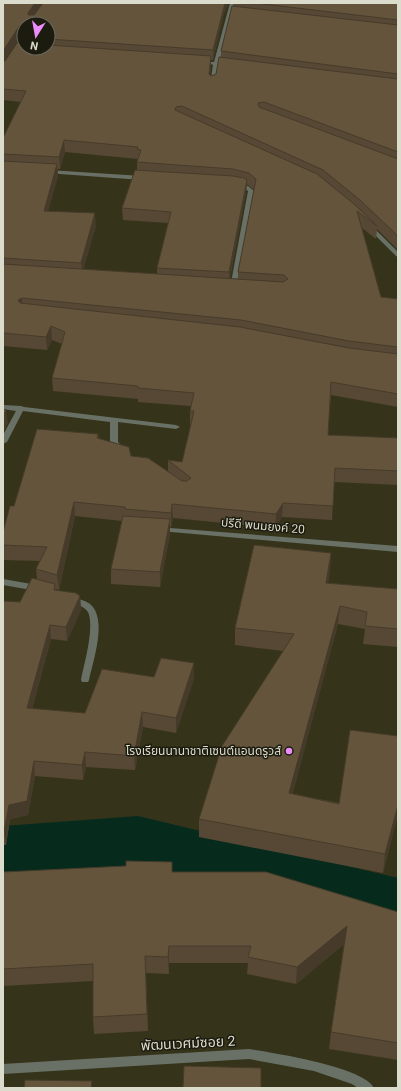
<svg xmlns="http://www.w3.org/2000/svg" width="401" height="1091" font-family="Roboto,'Noto Sans Thai',sans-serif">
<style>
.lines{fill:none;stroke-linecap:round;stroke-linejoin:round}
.river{fill:#062b1d;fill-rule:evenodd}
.street{fill:#697166;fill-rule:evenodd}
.wall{fill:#564834;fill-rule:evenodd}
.shaded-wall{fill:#463b2a}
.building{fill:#64543c;stroke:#463b2a}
.poi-dot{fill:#ec8cfb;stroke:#1c1b10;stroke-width:1.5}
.labels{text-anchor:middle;stroke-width:3;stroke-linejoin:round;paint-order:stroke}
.street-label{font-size:12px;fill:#dcdccc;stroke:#1c1b10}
.poi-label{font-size:12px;fill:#dcdccc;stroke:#1c1b10;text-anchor:end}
.near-street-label{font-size:14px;fill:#dcdccc;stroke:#1c1b10}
</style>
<rect width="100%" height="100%" fill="#35341a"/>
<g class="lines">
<path class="river" d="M138,816l260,62v60l-260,-66 -135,10v-56z"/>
<g class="street">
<path d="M230,3h4l-15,60 12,2 -2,1h-11l-4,19 -2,1 -2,-1 3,-20 -4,-2 2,-1h3z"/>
<path d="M24,35v5l-19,30 -2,1v-5l19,-30z"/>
<path d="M48,170l94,6 3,2 -3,2 -96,-7 -1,-1z"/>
<path d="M237,183l11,3 6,5 -18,97 -3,2 -3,-2 18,-97 -4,-3 -9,-2 -1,-1z"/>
<path d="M369,224l2,1 27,27v5l-2,-1 -30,-30z"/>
<path d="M3,405l18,1 3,1 152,18 4,2 -4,2 -58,-7v20l8,9 -4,2h-3l-9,-11v-20l-87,-11 -16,31 -4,2v-9l13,-24 -13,-2z"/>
<path d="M157,527l241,19v6l-238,-21h-3l-1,-2z"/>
<path d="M3,579l34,6 4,3 -4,3 -34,-6z"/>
<path d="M72,597c5,2 13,3 18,7 18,15 3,57 -1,76l-1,2h-6l-1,-2c3,-16 14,-53 7,-68 -4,-6 -12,-8 -19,-10l-1,-2z"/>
<path d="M249,1049c24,4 115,18 125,39h-16l-6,-4 -38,-13 -65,-12 -246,15v-10z"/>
</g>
</g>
<g class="wall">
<path d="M3,3h226l-5,10 -11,47h-2v6l-1,9 1,1 5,-2 5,-17v-6l13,-44v-4h164v247l-21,-21 -1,10 -14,-11 19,69 17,2v108l-67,-12 -3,40 70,3v47l-64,-3 -2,38 -50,-3 -7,11 -102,-10 -2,9h-1v7l-10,53 -49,-3v-15l11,-48 -47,-5 -16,74 -3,-1v1l24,6 1,14 -14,31 -16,-2 -19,70 53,4 69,-36 40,-14v15l-18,55 -33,-6 -8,43 -49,-3 -3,13 -48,-4 -7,39 -18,4 -4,26h-3v-244l17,1 17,-23 -1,-10 4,-8 -37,-1v-28l11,-26 84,-72 1,4 32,18 37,16v-12l14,2 9,-38h-1v-13l1,-5 -53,-4v-3l-85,-8 -1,-13 10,-34 -10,-4 -5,10 -44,-4v-208l18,-36 -18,-2zM24,24h24v24h-24zM21,35l-1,2v6l-15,18h-1zM65,152l73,7 -1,3v8l-15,38 1,12 45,3 -11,45v6l-74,-5 13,-43 -48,-15 10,-35v-7h2zM247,184l1,1 6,5 -16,82v7l-8,-1 16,-86z"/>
<path d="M331,553l-1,17 -2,14 70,5v58l-35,-3 2,-15 -27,-5 -46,170 106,20 -15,59 -184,-36v-18l84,-168 -48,-6v-17z"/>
<path d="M3,872h170l225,40v148l-69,-11 2,-17 13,-88 -48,40 -49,-10 1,-11h-79v11l-23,-1 2,58 -54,3 -1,-17v-36l-90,5z"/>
</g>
<g class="shaded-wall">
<path d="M35,3h8l-14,20 -1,-10z"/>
<path d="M225,3h4l-5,10 -11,47v-10z"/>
<path d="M24,23v11l-3,1 -18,28v-12l17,-26z"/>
<path d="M211,56v10l-2,19v-11z"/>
<path d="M64,140l1,12 -5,17 -1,-12z"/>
<path d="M57,164l1,12 -13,47 -1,-12z"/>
<path d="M247,180l-1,12 -17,92v-12z"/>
<path d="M95,213l1,13 -14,49 -1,-12z"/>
<path d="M22,298l1,13 -5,-11z"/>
<path d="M51,326l1,14 -5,10 -1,-13z"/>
<path d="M6,410l2,13 -5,10v-17z"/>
<path d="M74,502l1,14 -16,74 -2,-15z"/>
<path d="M283,503l-1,14 -7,11 1,-14z"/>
<path d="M172,504l1,14 -2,9v-14z"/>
<path d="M170,519v15l-10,53v-15z"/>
<path d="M331,553l-1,17 -5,31 1,-18z"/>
<path d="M80,596l1,14 -14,31 -1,-14z"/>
<path d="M340,606l-2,18 -50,188 1,-19z"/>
<path d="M50,625l1,14 -23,84 -1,-15z"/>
<path d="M194,663v15l-18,55v-15z"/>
<path d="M142,712l1,15 -8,43 -1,-14z"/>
<path d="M85,752l1,15 -3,13 -1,-15z"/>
<path d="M34,761l1,15 -7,39 -18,4 -4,26 -2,-14 5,-26z"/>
<path d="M398,805v9l-15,59 2,-19z"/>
<path d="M347,926l-2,17 -49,41 1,-17z"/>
<path d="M169,946v28l-1,-17z"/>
</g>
<g class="building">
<path d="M3,3h32l-7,10v2h6l9,-12h182l-12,47 -165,-11v-15h-24v2v-3l-4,2 -17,26z"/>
<path d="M255,3h143v17z"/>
<path d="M232,6l166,19v49l-177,-23z"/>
<path d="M24,31v6h-4z"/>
<path d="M17,43h7v5h24v-3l163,11 -2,18 2,2 5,-2 3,-17 179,22v73l-134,-50 -6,1 1,4 139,52v77l-38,-36 -37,-30 -141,-64 -6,1 -1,3 142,64 37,30 23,22 -20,-15 24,86 17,2v48l-49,-6 -108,-21 -219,-22 -4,2 2,3 220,24 109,21 49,6v40l-67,-12 -3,53 70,3v33l-63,-3 -2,38 -50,-3 -7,11 -104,-10 -1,9 -46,-4v-2l-51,-5 -17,73 -21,-6 11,-22 -44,-2v-13l7,-26h4l23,-77 61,5 -1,4 32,9 2,9 17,2 34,23h5l4,-3 -23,-18 14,2 12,-51h-4l4,-18 -56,-5v-2l-86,-8 13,-46 -14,-6 -5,11 -43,-4v-69l280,18 5,-3 -4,-4 -46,-3 18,-93 -7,-6 -16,-4 -96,-7 4,-12 -4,-1 1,-2 -74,-7 -5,17 -56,-3v-16l23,-47 -23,-2v-28h2z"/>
<path d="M3,161l54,3 -13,47 51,2 -14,50 -78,-5z"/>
<path d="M135,170l98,6 11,2 3,2 -18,92 -72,-4 14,-56 -49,-4z"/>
<path d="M3,409l3,1 -3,6z"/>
<path d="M123,516l47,3 -10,53 -49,-3z"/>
<path d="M254,545l77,8 -5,30 72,6v40l-33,-3 2,-14 -27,-6 -51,187 50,11 11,-74 48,6v69l-13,49 -186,-35 23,-73 72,-112 -59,-6z"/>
<path d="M32,578l23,6 -1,6 22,3 4,3 -14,31 -16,-2 -23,83 58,5 17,-44 52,8 7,-19 33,5 -18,55 -34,-6 -8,44 -49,-4 -3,13 -48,-4 -7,40 -18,4 -5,26h-1v-230l17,1z"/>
<path d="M126,861l46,1v10h94l132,40v131l-67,-11 16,-106 -50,41 -49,-10 3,-11h-82l-1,11 -23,-1 2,58 -54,3v-53l-90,5v-97l123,-6z"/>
<path d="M184,1066l77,2v20h-78z"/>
<path d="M25,1080l67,1 -1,7h-67z"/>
</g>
<circle class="poi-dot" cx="289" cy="751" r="4"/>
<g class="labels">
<g class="street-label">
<text transform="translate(263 526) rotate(5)" y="4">ปรีดี พนมยงค์ 20</text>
</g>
<g class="poi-label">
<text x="281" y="755">โรงเรียนนานาชาติเซนต์แอนดรูวส์</text>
</g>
<g class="near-street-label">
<text transform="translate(188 1043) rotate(-3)" y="5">พัฒนเวศม์ซอย 2</text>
</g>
</g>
<rect width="401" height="1091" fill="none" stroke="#dcdccc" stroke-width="8"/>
<g transform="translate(36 36) rotate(191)"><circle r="19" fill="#1c1b10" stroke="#69685b"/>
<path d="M0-3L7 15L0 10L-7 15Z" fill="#ec8cfb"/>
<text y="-6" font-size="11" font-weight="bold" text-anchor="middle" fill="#dcdccc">N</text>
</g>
</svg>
